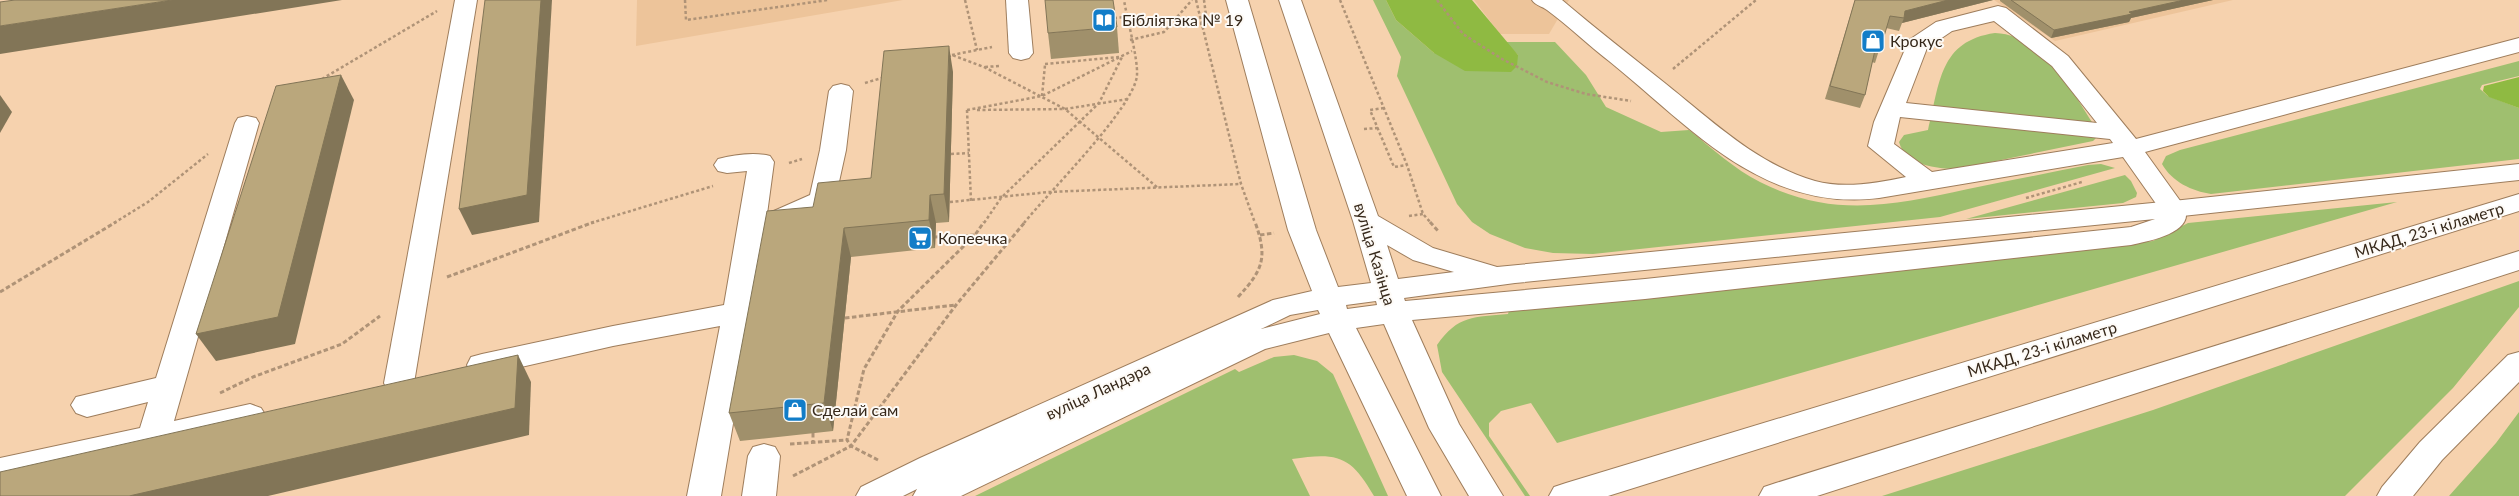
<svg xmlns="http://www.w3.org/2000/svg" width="2519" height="496" font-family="Lato,sans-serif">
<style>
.built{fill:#edc49a}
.green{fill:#9fbf6f}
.forest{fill:#8fba42}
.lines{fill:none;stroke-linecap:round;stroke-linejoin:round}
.minor-casing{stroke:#9e7d5c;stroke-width:2}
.major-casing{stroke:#9e7d5c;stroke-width:2}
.highway-casing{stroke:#9e7d5c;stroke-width:2}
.path-far1{stroke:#af9377;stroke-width:2.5;stroke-dasharray:3 2.5;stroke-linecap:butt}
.path{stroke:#af9377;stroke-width:3;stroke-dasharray:4.5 2.5;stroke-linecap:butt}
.minor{fill:#fff;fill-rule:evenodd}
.major{fill:#fff;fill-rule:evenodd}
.highway{fill:#fff;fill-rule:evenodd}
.wall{fill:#a0906b}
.shaded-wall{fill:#827557}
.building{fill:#baa77c;stroke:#827557}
.labels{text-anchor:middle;stroke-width:4;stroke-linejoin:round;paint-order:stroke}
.poi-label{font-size:16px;fill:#36281a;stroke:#fdfaf6;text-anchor:start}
.street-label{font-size:16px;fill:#36281a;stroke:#fdfaf6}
</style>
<rect width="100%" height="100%" fill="#f6d2ae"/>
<g class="built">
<path d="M637,0h266l-267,46z"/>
<path d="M1474,0h95l-20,34h-49z"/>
<path d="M1994,0h239l-178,41z"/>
</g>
<g class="green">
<path d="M1373,0h13l10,20 38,33 84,2 -14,-13h51l31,33 20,32 55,25 28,-2c23,18 45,39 71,52 74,37 133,23 208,7 40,-8 80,-16 120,-24l13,-1 14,4 -175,49 -347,37 -40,-1 -28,-5 -35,-14 -18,-12 -15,-18 -60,-128 4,-19z"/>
<path d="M1995,33c51,2 79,64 105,101l-7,7 -136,28c-20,0 -52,-4 -58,-27l5,-7 24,-5c12,-47 11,-89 67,-97z"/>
<path d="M2519,61v15l-37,9 -2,4 8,7 31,12v51l-308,35c-19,-3 -39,-12 -49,-30l4,-8 14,-6z"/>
<path d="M2125,175l6,6 6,12 -1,4 -13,6 -157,16z"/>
<path d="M2397,202l-840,241 -26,-40 -30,8 -12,12v13l41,60h-5l-83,-124 -5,-27c21,-30 37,-28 71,-31l2,-7 643,-66 35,-18z"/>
<path d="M2519,281v26l-66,81 -108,108h-463l271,-86z"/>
<path d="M1294,355l23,6 16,13 55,122h-14c-23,-40 -36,-44 -82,-37l18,37h-335l260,-127 4,3 35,-15z"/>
<path d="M2519,412v84h-70l47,-53z"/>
</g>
<g class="forest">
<path d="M1386,0h86l46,55 -1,11 -6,6 -46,-1 -31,-18 -38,-33z"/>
<path d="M2519,77v31l-30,-11 -6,-6 1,-5z"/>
</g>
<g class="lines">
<g class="minor-casing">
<g id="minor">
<path d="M455,0h22l-63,383 -4,8 -11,3 -11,-3 -4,-8z"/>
<path d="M1006,0h22l5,53 -4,5 -8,2 -8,-2 -4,-5z"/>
<path d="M1532,0h30c34,29 69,56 104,84 45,36 92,81 149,97 29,8 62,2 91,-4l-38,-31 6,-24 35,-82 27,-18 62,-16 8,2 62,48 68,83 383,-101v14l-374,100 41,57 -4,6 -9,2 -9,-2 -41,-58 -244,41c-117,14 -187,-70 -270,-137 -21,-16 -40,-35 -62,-51 -5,-4 -11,-4 -15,-10zM1994,21l58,45 45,57 -191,-20 21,-55 25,-17zM1900,117l210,22 3,4 -181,29 -38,-28z"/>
<path d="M841,84l8,2 4,5 -7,59 -11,50 -4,6 -67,31 -43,259h-34l33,-170 -107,20 -131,30 -11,-3 -4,-8 4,-8 11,-3 131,-28 111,-21 23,-134 -20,2 -9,-2 -4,-6 4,-6c16,-4 36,-7 52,-3l4,6 -7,52 43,-19 10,-45 9,-59 4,-5z"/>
<path d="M247,116l9,2 3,5 -85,298 76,-17 11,4 5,8 -5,8 -261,60v-26l140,-30 8,-26 -61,15 -11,-4 -5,-8 5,-8 80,-19 79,-255 3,-5z"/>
<path d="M764,444l11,3 5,9 -4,40h-34l6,-40 5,-9z"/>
</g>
</g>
<g class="major-casing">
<path id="major" d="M1226,0h22l68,230 22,57 33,-4 -18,-62 -74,-221h22l77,216 55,32 64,19 676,-66 9,2c19,29 -33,38 -51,42l-486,54 -233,21 47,104 44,72h-34l-40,-68 -45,-104 -28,4 85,168h-34l-78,-163 -64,16 -304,147h-48l4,-7 -14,7h-47l5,-9 59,-29 353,-158 39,-9 -24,-61zM2155,219l-24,8 -486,52 -240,22 -1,-3 111,-15zM1387,245l26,15 41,12 -56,7zM1376,301l1,4 -30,4 -1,-4zM1318,310l2,4 -59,15 29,-14z"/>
</g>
<g class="highway-casing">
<g id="highway">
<path d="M2519,164v16l-346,37 -9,-2 -4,-6 4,-6 9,-2z"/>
<path d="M2519,194v17l-911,285h-59l5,-9 12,-4z"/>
<path d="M2519,251v19l-702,226h-58l5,-9 12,-4z"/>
<path d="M2519,352v30l-77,78 -29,36h-36l5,-9 38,-45 88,-87z"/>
</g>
</g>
<g class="path-far1">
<path d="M685,0l1,20 142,-20"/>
<path d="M965,0l12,50"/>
<path d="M1196,0l45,184 14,39"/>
<path d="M1340,0l67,165 16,49 8,9"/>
<path d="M1437,0l26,34 39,25 45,23 39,12 45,7"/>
<path d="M1114,18l12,-1"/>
<path d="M1200,24l7,-1 -3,-23"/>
<path d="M1130,40l34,-8 28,-32"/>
<path d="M952,55l40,-8"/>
<path d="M948,57l4,-2 32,12 81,42 93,79"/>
<path d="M1045,64l74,-7"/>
<path d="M985,67l14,-1"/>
<path d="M1673,69l83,-69"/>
<path d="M322,79l115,-68"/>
<path d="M865,83l20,-6"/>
<path d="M1042,96l3,-31"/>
<path d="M1384,108l-14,2 24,57 13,-2"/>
<path d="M967,110l75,-14 90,-45"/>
<path d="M967,110l4,91"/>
<path d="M977,110l88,-1 63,-10"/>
<path d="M1364,129l14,-1"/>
<path d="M951,154l18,-1"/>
<path d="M789,163l13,-4"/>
<path d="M2026,198l56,-16"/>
<path d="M950,202l99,-10 192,-8"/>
<path d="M1409,216l14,-2"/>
<path d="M114,223l34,-21 60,-48"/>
<path d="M591,223l122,-37"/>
<path d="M984,223l17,-25 98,-95 23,-46"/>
<path d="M1024,223c23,-29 111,-116 113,-148 1,-17 -10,-56 -13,-75"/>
</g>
<g class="path">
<path d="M1430,222l8,9"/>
<path d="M1260,235l14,-2"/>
<path d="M935,237l40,-2"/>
<path d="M447,277l147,-55"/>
<path d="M0,292l116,-70"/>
<path d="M1238,297c25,-27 30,-39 17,-75"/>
<path d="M845,318l110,-13"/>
<path d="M220,393l33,-16 89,-33 38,-28"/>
<path d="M813,433v9"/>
<path d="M790,444l57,-4"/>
<path d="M878,460l-27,-14 -4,-6 17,-71 34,-58 77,-76 9,-13"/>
<path d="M793,476l58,-30 105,-141 69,-83"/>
</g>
<use href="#minor" class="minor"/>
<use href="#major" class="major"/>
<use href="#highway" class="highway"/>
</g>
<g class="wall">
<path d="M1855,0h138l-91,23 -3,8 -13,-3 -11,35 -3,-1 -7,33 -5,13 -35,-9z"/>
<path d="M2000,0h213l-82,18 -2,4 -78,16 -51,-37z"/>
<path d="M1117,27l2,26 -68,6 -3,-26z"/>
<path d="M953,72l-4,150 -13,1 -1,25 -84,9 -18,174 -93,10 -11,-28 84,-206 58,-29z"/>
</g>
<g class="shaded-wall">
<path d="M172,0h170l-342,54v-28z"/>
<path d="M541,0h11l-13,222 -67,13 -13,-26z"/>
<path d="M1948,0h45l-91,23 2,-5 1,-7z"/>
<path d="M2184,0h29l-82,18 -2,4 -78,16 3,-8 75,-18z"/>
<path d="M949,46l4,26 -4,150 -5,-28z"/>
<path d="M341,75l13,25 -59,244 -79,17 -20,-27z"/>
<path d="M0,95l12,17 -12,21z"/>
<path d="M930,195l6,28 -1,25 -6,-28z"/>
<path d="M844,228l7,29 -18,174 -9,-28z"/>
<path d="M518,355l13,27 -2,53 -261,61h-139z"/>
</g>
<g class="building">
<path d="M15,0h157l-172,26v-24z"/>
<path d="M485,0h56l-14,195 -68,14z"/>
<path d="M1045,0h68l4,27 -69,6z"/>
<path d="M1855,0h93l-43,11 -1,7 -14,-2 -10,34h-5l-10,45 -35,-9z"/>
<path d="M2011,0h173l-55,12 3,2 -78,16z"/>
<path d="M949,46l-5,148 -14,1 -1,25 -85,8 -20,175 -95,10 38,-202 46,-4 5,-24 53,-5 13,-127z"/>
<path d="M341,75l-63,242 -82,17 80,-248z"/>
<path d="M518,355l-3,53 -386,88h-129v-24z"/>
</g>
<defs>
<g id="library-square" transform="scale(1.25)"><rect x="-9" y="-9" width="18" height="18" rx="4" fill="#127dc8" stroke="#fdfaf6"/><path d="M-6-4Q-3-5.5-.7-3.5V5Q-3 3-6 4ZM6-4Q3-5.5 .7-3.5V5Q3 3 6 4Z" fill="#fff"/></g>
<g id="shop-square" transform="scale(1.25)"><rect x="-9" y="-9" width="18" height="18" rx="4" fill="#127dc8" stroke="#fdfaf6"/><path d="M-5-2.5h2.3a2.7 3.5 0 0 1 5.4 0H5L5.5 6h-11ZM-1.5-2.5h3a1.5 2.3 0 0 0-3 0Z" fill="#fff"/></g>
<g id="supermarket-square" transform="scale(1.25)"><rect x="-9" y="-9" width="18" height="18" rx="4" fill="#127dc8" stroke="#fdfaf6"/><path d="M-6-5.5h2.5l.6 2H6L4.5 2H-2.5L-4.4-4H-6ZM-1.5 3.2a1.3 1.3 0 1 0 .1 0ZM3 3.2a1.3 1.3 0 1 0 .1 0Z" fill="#fff"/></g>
</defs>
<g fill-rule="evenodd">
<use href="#library-square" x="1104" y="20"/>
<use href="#shop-square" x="1873" y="41"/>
<use href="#supermarket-square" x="920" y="238"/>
<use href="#shop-square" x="795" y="410"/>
</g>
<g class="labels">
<g class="poi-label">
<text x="1122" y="26">Бібліятэка № 19</text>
<text x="1890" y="47">Крокус</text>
<text x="938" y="244">Копеечка</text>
<text x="812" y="416">Сделай сам</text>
</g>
<g class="street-label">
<text transform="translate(2429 230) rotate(-17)" y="6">МКАД, 23-і кіламетр</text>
<text transform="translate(1375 254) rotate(73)" y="6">вуліца Казінца</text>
<text transform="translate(2042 349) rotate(-17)" y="6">МКАД, 23-і кіламетр</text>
<text transform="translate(1098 391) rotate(-25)" y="6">вуліца Ландэра</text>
</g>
</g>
</svg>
